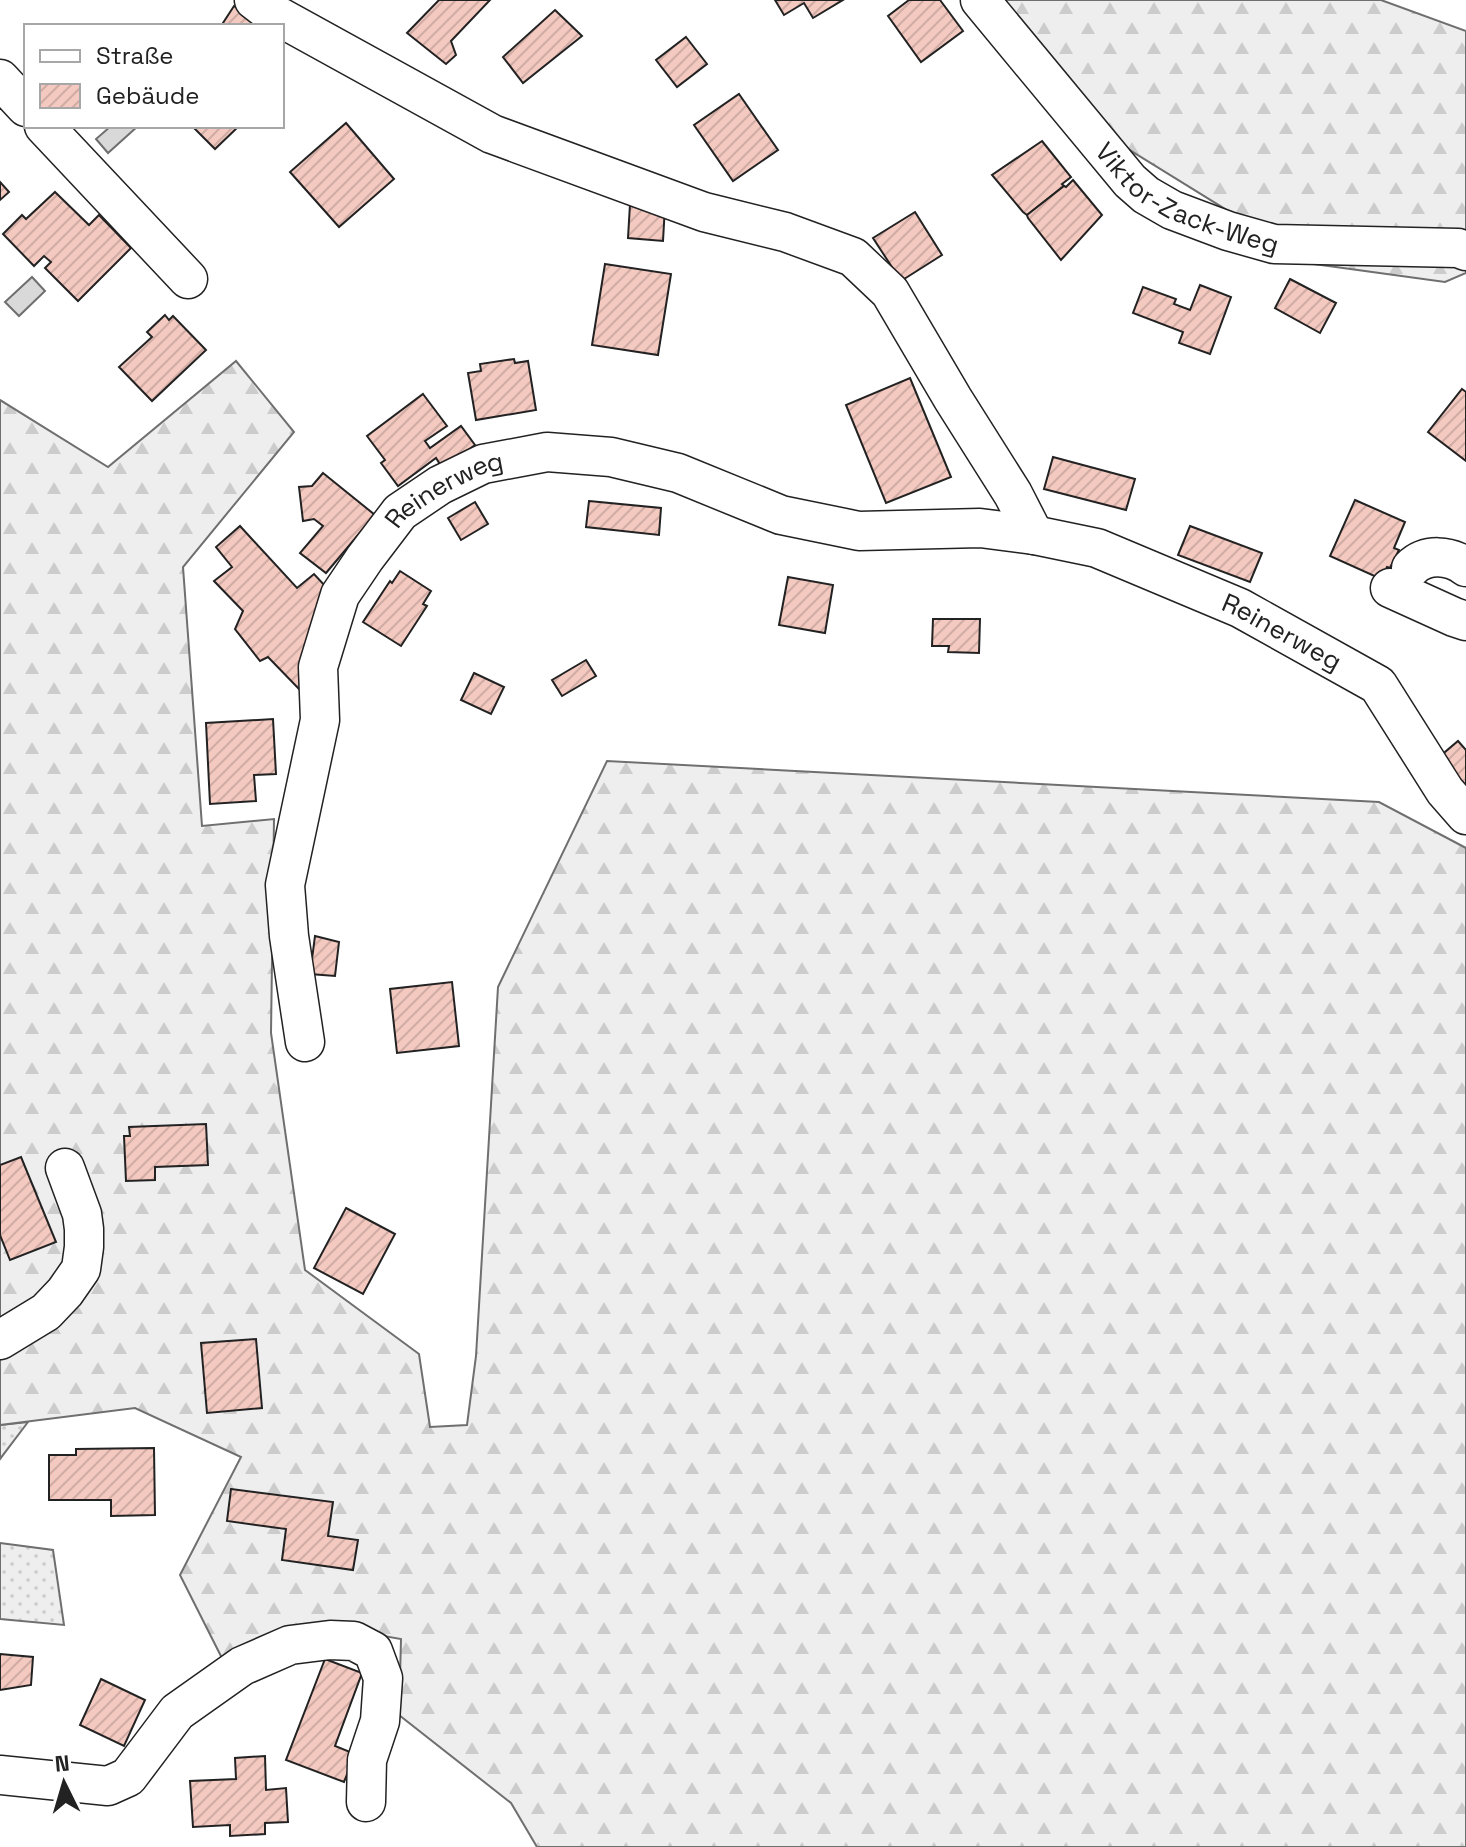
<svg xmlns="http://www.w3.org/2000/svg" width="1466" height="1847" font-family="'Space Grotesk',sans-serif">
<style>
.grass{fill:url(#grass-dots);stroke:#6f6f6f;stroke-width:2}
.forest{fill:url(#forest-firs);stroke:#6f6f6f;stroke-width:2}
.water{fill:#d9d9d9;stroke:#6f6f6f;stroke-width:2}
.building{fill:url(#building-hatch);stroke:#222;stroke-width:2}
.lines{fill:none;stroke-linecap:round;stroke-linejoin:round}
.minor-casing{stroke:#222;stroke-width:41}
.minor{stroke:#fff;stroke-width:38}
.labels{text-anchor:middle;stroke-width:6;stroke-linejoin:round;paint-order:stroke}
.street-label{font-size:26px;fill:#222;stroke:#fff}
</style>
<defs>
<pattern id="grass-dots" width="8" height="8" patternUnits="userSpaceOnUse" patternTransform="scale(2)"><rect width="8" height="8" fill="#eee"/><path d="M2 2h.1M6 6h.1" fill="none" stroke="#ccc" stroke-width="1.8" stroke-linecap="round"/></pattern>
<pattern id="forest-firs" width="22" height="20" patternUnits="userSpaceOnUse" patternTransform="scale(2)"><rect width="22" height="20" fill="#eee"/><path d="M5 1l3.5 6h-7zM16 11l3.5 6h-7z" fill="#ccc"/></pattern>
<pattern id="building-hatch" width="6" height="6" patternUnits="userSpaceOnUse" patternTransform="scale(2)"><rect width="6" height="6" fill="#f3c9c0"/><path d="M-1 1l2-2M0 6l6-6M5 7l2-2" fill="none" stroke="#d0aca5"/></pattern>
</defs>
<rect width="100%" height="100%" fill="#fff"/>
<g class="grass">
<path d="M28,1422l-28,37v-34z"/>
<path d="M0,1543l53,7 11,75 -64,-6z"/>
</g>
<g class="forest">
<path d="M972,0h409l85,31v242l-21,9 -131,-18 -283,-175z"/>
<path d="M236,361l58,71 -111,135 19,259 72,-7 -3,214 34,237 114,84 11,73 37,-2 9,-69 22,-369 109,-226 772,41 87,46v999h-929l-26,-44 -112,-88 2,-76 -85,-15 -87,48 -49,-97 61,-118 -106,-49 -135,17v-1025l108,67z"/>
</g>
<g class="water">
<path d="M111,126h27l-30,27 -12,-14z"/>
<path d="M32,277l13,14 -26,25 -14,-14z"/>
</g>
<g class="building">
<path d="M439,0h51l-39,41 5,14 -10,9 -39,-31z"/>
<path d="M775,0h68l-30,18 -9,-15 -20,12z"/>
<path d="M909,0h31l23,31 -42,31 -33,-46z"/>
<path d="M234,6l33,20h-46z"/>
<path d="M555,10l27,26 -59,47 -20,-26z"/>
<path d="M686,37l21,27 -30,23 -21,-27z"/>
<path d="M739,94l39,56 -45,31 -39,-56z"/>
<path d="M346,123l48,56 -55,48 -49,-55z"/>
<path d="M192,126h47l-24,23z"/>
<path d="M1042,141l29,36 -9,7 2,2 -37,29 -4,-3 -31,-37z"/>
<path d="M1073,180l29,35 -41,45 -33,-42 -1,-3 37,-29 2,1z"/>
<path d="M0,182l9,10 -9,8z"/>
<path d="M55,192l34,33 10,-10 32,33 -53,53 -33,-33 6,-6 -7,-6 -10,10 -31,-32 19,-19 4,4z"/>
<path d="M630,204l35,2 -2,35 -35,-3z"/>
<path d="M915,212l27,43 -41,26 -28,-43z"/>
<path d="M605,264l66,10 -13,81 -66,-10z"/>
<path d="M1290,279l46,24 -16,30 -45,-25z"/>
<path d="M1200,285l31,12 -21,57 -31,-11 4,-11 -50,-19 10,-26 33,12 -2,5 16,6z"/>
<path d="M165,315l4,5 4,-4 33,34 -54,51 -33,-34 33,-30 -5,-5z"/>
<path d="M514,359l1,4 13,-2 8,49 -60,10 -8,-47 13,-2 -1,-7z"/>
<path d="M910,378l41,99 -65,26 -40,-98z"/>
<path d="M1462,389l4,3v69l-38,-29z"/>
<path d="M423,394l24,32 -22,15 5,7 31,-22 14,19 -32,24 -7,-11 -38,28 -17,-23 4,-3 -18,-24z"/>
<path d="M1053,457l82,22 -9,31 -82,-21z"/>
<path d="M323,473l52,42 -49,58 -26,-20 23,-27 -9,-7 -11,2 -4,-34 13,-1z"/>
<path d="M1355,500l50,22 -11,26 5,2 -9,18 -3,-1 -6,12 -51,-23z"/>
<path d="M589,501l72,7 -2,27 -73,-8z"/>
<path d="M475,502l13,22 -27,16 -13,-22z"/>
<path d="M240,526l57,62 17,-14 14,15 -28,101 -32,-33 -8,4 -25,-32 8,-18 -29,-30 18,-14 -16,-20z"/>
<path d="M1190,526l72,27 -12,29 -72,-27z"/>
<path d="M400,571l31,20 -8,13 4,2 -26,40 -38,-24 27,-41 2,2z"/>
<path d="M788,577l45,8 -8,48 -46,-8z"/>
<path d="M933,619h47l-1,34 -31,-1 1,-6h-17z"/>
<path d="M586,660l10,16 -34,20 -10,-16z"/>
<path d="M474,673l30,14 -13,27 -30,-14z"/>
<path d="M273,719l3,55 -22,1 2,26 -46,3 -4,-81z"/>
<path d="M1458,741l8,9v43l-28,-35z"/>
<path d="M315,936l24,6 -4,34 -25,-2z"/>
<path d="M452,982l7,64 -62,7 -7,-64z"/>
<path d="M206,1124l2,41 -53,2v13l-29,1 -2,-45h6l-1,-9z"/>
<path d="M21,1157l35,85 -46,18 -10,-25v-70z"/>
<path d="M346,1208l49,26 -32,60 -49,-26z"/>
<path d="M256,1339l6,69 -55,5 -6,-70z"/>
<path d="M154,1448l1,67 -44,1v-16h-62v-45h27v-6z"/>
<path d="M231,1489l102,13 -5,34 30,4 -5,30 -71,-10 4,-31 -59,-8z"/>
<path d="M0,1654l33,3 -2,28 -31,5z"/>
<path d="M325,1659l37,14 -27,73 20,8 -11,28 -58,-22z"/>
<path d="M101,1679l44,21 -21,46 -44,-21z"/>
<path d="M265,1756l1,34 20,-2 2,34 -23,1v11l-35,2v-11l-37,2 -3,-46 46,-2 -1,-21z"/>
</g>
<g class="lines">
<g class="minor-casing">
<g id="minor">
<path d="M254,0l13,10 225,124 212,78 81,20 68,25 37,35 63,107 60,95 21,41"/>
<path id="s1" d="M980,0l150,181 16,14 26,15 56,21 46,13 184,4 8,3"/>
<path d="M0,79l26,28"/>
<path d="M44,126l144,153"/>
<path d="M1411,568c15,-15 39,-13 55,-1"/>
<path d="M1390,588l64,29 12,4"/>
<path id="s2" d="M305,1042l-16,-106 -4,-51 35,-165 -2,-53 22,-72 25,-37 35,-46 40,-27 43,-21 64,-12 64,5 67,16 103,42 78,16 121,-3 54,7 63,13 143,60 138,77 67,106 21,24"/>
<path d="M0,1340l46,-28 19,-20 16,-23 3,-22v-18l-2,-15 -17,-46"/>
<path d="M0,1775l108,11 20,-9 49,-65 65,-46 48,-21 40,-5 24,1 19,10 10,27 -3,43 -13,39 -1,42"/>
</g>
</g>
<use href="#minor" class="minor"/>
</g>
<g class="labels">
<g class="street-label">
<text dy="9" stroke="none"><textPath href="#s1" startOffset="294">Viktor-Zack-Weg</textPath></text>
<text dy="9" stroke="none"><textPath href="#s2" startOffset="608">Reinerweg</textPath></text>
<text dy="9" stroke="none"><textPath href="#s2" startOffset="1486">Reinerweg</textPath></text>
</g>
</g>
<rect x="24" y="24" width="260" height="104" fill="#ffffff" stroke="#a7a7a7" stroke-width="2"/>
<rect x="40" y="50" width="40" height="12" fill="#ffffff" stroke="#a7a7a7" stroke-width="2"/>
<text x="96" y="64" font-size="24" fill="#222222">Straße</text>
<rect x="40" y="84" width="40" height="24" fill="url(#building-hatch)" stroke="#a7a7a7" stroke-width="2"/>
<text x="96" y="104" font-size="24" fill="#222222">Gebäude</text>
<g transform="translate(64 1783) rotate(355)" stroke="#ffffff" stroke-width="6" paint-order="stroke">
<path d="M0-6L14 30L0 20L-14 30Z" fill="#222222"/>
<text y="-12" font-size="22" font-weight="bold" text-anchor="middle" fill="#222222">N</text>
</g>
</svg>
